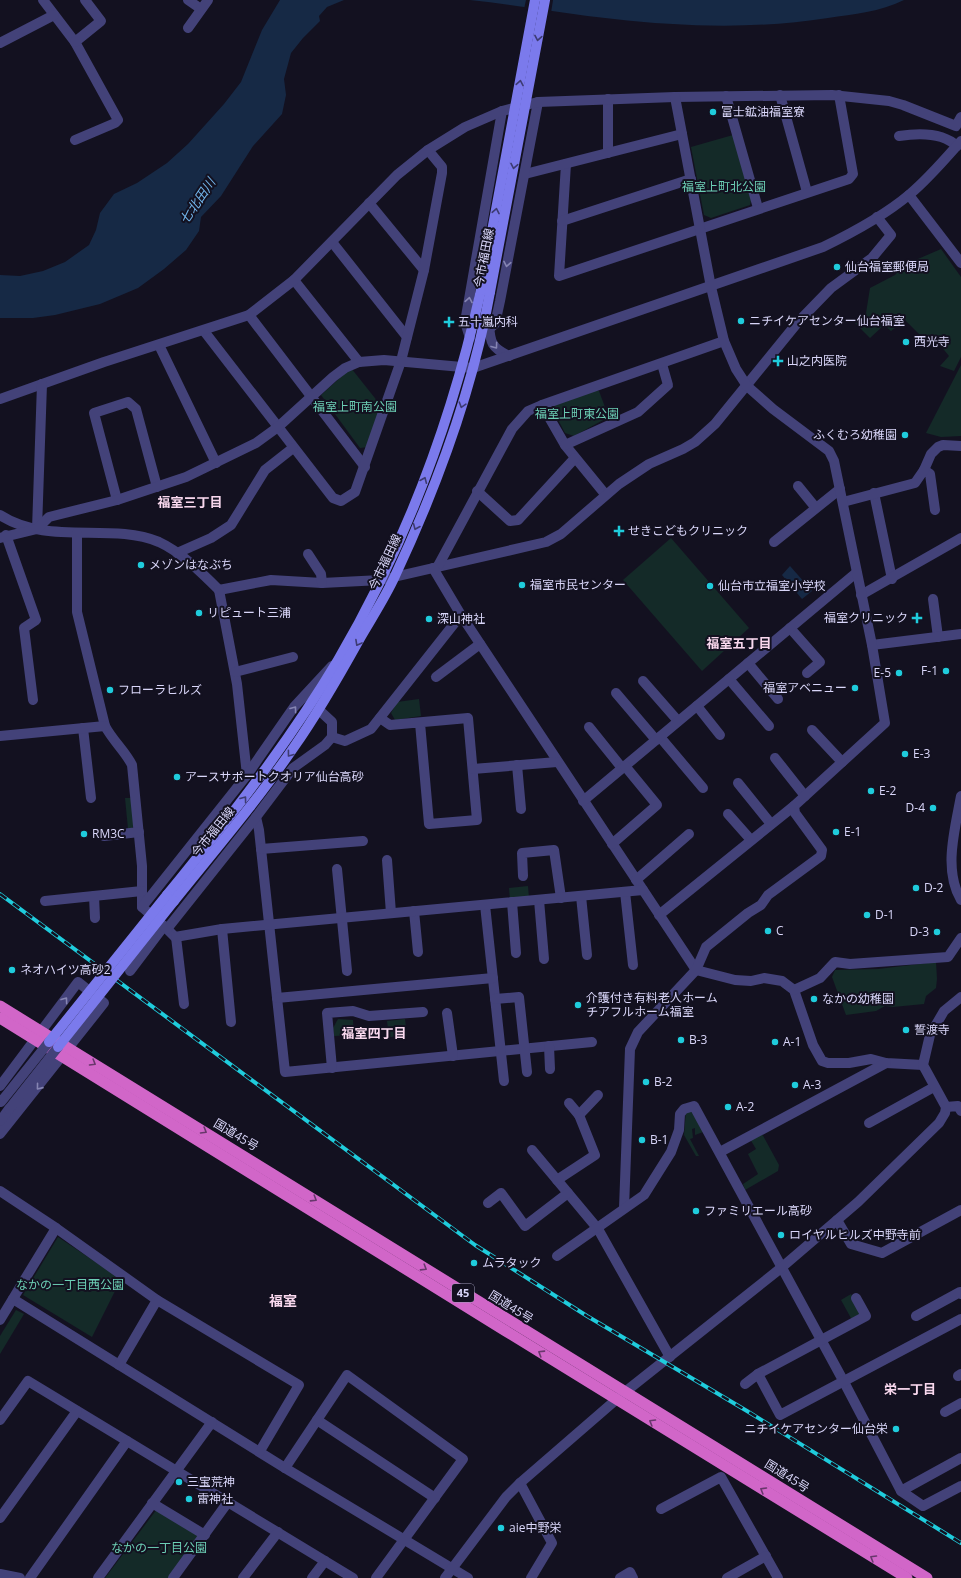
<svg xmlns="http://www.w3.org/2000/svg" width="961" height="1578" font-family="'Open Sans','Noto Sans JP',sans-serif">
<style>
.green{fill:#142a28}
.water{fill:#162945}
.pier{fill:#131120}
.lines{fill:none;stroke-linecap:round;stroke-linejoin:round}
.minor{stroke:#434279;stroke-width:10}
.tertiary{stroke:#434279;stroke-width:10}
.secondary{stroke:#7b7aec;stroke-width:10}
.trunk{stroke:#d166c8;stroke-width:11}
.rail-casing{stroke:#1fccdc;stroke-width:4}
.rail{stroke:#131120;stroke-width:2.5;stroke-dasharray:8;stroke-linecap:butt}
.tertiary-bridge{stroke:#434279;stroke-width:10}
.secondary-bridge{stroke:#7b7aec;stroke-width:10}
.oneway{stroke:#3d3b72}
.oneway2{stroke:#8685b3}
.oneway3{stroke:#68376c}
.poi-dot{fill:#1fccdc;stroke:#131120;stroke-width:1.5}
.labels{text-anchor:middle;stroke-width:4;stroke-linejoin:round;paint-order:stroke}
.shield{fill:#131120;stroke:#9e9bb8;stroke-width:1}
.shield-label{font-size:11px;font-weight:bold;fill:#d9d6f9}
.poi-label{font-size:12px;fill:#d9d6f9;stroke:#131120;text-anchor:start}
.park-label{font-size:12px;fill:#6ccfb5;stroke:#131120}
.street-label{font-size:12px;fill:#d9d6f9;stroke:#131120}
.water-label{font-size:13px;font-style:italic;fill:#72b5eb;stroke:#131120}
.neighbourhood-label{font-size:13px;font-weight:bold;fill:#f9d8ee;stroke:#131120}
.quarter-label{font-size:14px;font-weight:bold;fill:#f9d8ee;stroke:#131120}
</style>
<rect width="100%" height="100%" fill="#131120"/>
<g class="green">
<path d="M733,135l19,62 -2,8 -39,13 -7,-3 -13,-68z"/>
<path d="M941,249l20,28v80l-7,14 -14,-5 9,-10 -13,-16 -6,5 -25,-25 -14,11 -7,-6 -14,13 -15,-15 11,-10 4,-25 25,-13 9,-10z"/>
<path d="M961,365v71l-20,1 -15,-4z"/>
<path d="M351,368l31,39 -14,40 -8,1 -39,-53z"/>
<path d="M592,390l7,1 7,19 -1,9 -31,17 -9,-3 -13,-25 1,-5z"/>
<path d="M671,538l78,90 -47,43 -79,-91z"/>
<path d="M419,699l2,17 -26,4 -4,-7 6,-11z"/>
<path d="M125,798h9l2,25 -4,5 -4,1z"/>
<path d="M528,886l1,12 -19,2 -1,-12z"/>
<path d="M936,962l1,17 -1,9 -10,8 -2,8 -31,3 -8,-1 -9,5 -30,4 -14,-38 3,-7 43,-1z"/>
<path d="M338,1019l15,1 1,15 -20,1 -1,-8z"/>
<path d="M405,1019l2,17 -18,1 -2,-16z"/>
<path d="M692,1109l14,22 -11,4v-7l-3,1 1,9 -3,1 9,17h-3l-12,-21 2,-24z"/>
<path d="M761,1132l18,33 -1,6 -33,19 -2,-6 15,-10 -10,-20 8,-5 -6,-10z"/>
<path d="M58,1237l63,42 -29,58 -69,-42z"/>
<path d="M851,1294l10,19 -9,7 -11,-20z"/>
<path d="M16,1310l8,4 -24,40v-18z"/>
<path d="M157,1509l42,26 -31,43h-63z"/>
</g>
<g class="water">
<path d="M280,0h64l-17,7 -8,9 1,5 -17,17 -12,15 -7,26 2,16 -4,19 -29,32 -32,50 -20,21 -2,14 -13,19 -22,19 -26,19 -38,16 -45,11 -22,3h-33v-43l20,1 23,-5 22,-9 24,-17 7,-15 4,-17 14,-19 23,-11 30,-20 21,-19 36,-40 17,-22 21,-52z"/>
<path d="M470,0h434c-24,12 -50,14 -76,18 -70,11 -144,9 -214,1 -48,-5 -96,-14 -144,-19z"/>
<path d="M790,566l22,25 -10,8 -20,-24z"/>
</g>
<path class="pier" d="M526,0h27l-2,13 -27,-4z"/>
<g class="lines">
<g class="minor">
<path d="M43,0l32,42 43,78 -3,3 -40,17"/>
<path d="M188,0l13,9"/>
<path d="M188,28l20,-28"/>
<path d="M75,42l26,-21 -16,-21"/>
<path d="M0,43l54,-28"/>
<path d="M780,95l27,97"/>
<path d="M726,96l32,112"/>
<path d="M899,136c19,-3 43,-4 58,10"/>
<path d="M608,153v-54"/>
<path d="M566,164l-7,112 290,-97 4,-5 -14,-79"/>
<path d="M525,174l157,-40"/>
<path d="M369,203l55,67"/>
<path d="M562,221l129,-42"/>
<path d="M332,242l75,95"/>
<path d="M294,280l65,82"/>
<path d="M249,315l116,152"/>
<path d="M489,324c1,19 3,24 20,32"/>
<path d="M489,329l6,-5 5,-23 38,-199"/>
<path d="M204,331l129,167 8,3 14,-9 46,-131 23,-91 18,-97v-6l-14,-17"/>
<path d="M470,338l-5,-16 37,-211"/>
<path d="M159,345l57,118"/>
<path d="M0,399l104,-37 145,-47 45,-35 103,-105 31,-25 37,-23 37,-16 36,-9 137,-5 157,-2 57,6 14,4 53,21 5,-9"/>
<path d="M542,405l23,40 40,49"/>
<path d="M565,445l73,-33 30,-27 -6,-21"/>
<path d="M924,470l6,4 5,36"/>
<path d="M798,486l17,21"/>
<path d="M477,491l33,30 8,-1 57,-62"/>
<path d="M874,493l18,86"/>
<path d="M117,500l-23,-87 34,-11 8,7 21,78"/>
<path d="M843,502l72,-19 9,-13 7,-16 7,-7 5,-2 18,1"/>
<path d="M0,515c48,31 110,7 159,27 22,10 43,31 60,48l52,-10 51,3 59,-3 165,-38 15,-8 58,-50 30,-20 34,-15 12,-7 20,-18 83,-102 33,-34 41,-30 19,-23 -14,-18"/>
<path d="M37,529l5,-145"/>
<path d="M77,533v79l28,114c8,15 20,25 27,39l10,101v41"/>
<path d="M6,535l30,85 -12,8 9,72"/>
<path d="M0,538l37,-9 12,-12 68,-17 69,-23 70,-34 22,-16 55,-50 12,-9 14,-6 25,-2 89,8"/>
<path d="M774,542l66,-53"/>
<path d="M177,553l34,-15 20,-13 34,-55 28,-22"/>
<path d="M308,554l13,20 1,9"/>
<path d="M438,566l74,-137 16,-18 14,-6 182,-64"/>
<path d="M433,568l28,47 235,355 39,10 16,1 13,-3 18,3 12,9 19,55 9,16 6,2h21l22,-4 15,4 37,2"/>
<path d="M219,590l18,94 10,91"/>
<path d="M861,595l100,-57"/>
<path d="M933,599l5,38"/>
<path d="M790,628l30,34 -13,11"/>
<path d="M872,645l89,-11"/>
<path d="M748,663l30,36"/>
<path d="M235,672l58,-15"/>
<path d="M436,677l44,-33"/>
<path d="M729,679l40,47"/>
<path d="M643,681l35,40"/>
<path d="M616,693l40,47"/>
<path d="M697,706l23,29"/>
<path d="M380,718l10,7 78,-7 9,102 -48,4 -9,-101"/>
<path d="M589,727l33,41"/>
<path d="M83,728l8,70"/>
<path d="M812,730l30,32"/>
<path d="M0,736l105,-10"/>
<path d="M332,737l13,4 26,-12 90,-114"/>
<path d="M660,737l43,51"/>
<path d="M775,758l30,38"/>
<path d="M517,765l4,44"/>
<path d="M473,769l84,-7"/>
<path d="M247,775l47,-68 38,-41"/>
<path d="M738,783l33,41"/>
<path d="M583,801l273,-228"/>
<path d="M728,814l23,26"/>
<path d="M256,817l3,13 26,242 307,-30"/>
<path d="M104,836l35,-4"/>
<path d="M612,844l45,-39 -32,-39"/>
<path d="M261,849l102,-8"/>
<path d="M387,860l4,53"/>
<path d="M337,869l10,102"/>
<path d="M523,876l-1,-23 32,-3 7,48"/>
<path d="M636,880l53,-46"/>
<path d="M625,892l8,73"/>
<path d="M94,896l1,22"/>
<path d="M581,896l6,59"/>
<path d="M539,900l5,59"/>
<path d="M45,901l97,-10"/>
<path d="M512,902l4,51"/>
<path d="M485,905l19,176"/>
<path d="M414,911l4,41"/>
<path d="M659,915l135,-109"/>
<path d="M167,929l8,8 47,-8 421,-39"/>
<path d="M222,929l9,93"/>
<path d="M176,937l8,67"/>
<path d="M130,971l34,-45"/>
<path d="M794,990l26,-12 15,-16 15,2 98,-7 13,-19"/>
<path d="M277,998l216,-20"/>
<path d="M495,999l24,-2 8,75"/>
<path d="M447,1013l6,43"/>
<path d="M549,1046l1,23"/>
<path d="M332,1068l-5,-55 26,-2 16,5 54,-4"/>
<path d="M0,1086l78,-104 26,21 -104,131"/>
<path d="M579,1115l19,-20"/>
<path d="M869,1123l65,-36"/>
<path d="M532,1150l66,79 72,128"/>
<path d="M720,1152l166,-89"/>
<path d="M557,1180l38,-25 -16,-40 -10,-12"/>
<path d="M0,1191l56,37 101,72"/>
<path d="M488,1203l13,-10 24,33 43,-33"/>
<path d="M624,1208l6,-159 8,-17 58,-62 10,-23 42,-34 13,-8 7,-10 53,-39 1,-6 -27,-37 -1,-7 91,-83 -13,-78 -38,-184 -5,-10 -56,-42 -26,-23 -11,-17 -12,-28 -13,-54 -36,-190"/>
<path d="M837,1220l14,24 31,9 79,-43"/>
<path d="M557,1256l87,-61 27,-43 8,-22 1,-16 4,-5 10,-3 150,276 57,109 60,-33"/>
<path d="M13,1299l272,169 183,110"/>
<path d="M916,1316l44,-24 1,2"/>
<path d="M0,1320l56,-92"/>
<path d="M119,1365l38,-65 142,85 -39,66"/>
<path d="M758,1374l108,-58 -10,-18"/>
<path d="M958,1376l3,-2"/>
<path d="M745,1384l13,-10 22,41 181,-96"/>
<path d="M945,1412l16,-9"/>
<path d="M0,1420l28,-39 325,197"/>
<path d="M317,1420l118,78"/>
<path d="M285,1468l62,-93 116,84 -87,119"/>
<path d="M520,1483l32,60 -21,35"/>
<path d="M901,1491l22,15 38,-20"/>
<path d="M152,1503l53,32"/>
<path d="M661,1509l60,-32 57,101"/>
<path d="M0,1518l77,-107"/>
<path d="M0,1574l20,4"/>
<path d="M30,1578l97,-137"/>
<path d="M98,1578l114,-156"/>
<path d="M173,1578l55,-76"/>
<path d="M243,1578l35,-46"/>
<path d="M312,1578l13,-17"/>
<path d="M620,1578l10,-6 3,6"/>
<path d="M727,1578l39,-22"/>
</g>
<g class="tertiary">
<path d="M909,195l52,68"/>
<path d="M473,368l350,-121c31,-15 61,-31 87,-53 19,-16 35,-35 51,-53"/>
<path d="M247,775l-105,132 25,22 89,-112 37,-49 32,-23 7,-8v-15l-13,-12"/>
<path d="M961,796c-6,33 -18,74 0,104"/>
<path d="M946,1107l12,-1 3,5"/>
<path d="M0,1121l9,-12"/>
<path d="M445,1578l61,-81 14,-14 105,-91 156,-124 77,-66 81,-79 6,-10 1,-6 -23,-42 7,-30 14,-24 17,-14"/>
</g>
<g class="secondary">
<path d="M167,895c61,-75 121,-151 171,-235 67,-114 114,-240 143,-370"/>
<path d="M174,901c41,-51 83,-100 120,-154 24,-34 45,-71 65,-107 12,-21 26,-42 36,-64 42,-90 78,-186 95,-284"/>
</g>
<g class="trunk">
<path d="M0,1006l927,572"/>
<path d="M0,1018c302,186 604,375 907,560"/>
</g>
<g class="rail-casing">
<path id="rail" d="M0,894l475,351 112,71 160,95 214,132"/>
</g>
<use href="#rail" class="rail"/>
<g class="tertiary-bridge">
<path d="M1,1102l48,-60"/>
<path d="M9,1109l49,-62"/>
</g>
<g class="secondary-bridge">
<path d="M481,290l54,-290"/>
<path d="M490,292l55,-292"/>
<path d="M49,1042l118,-147"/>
<path d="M58,1047l116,-146"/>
</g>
</g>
<defs><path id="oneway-chevron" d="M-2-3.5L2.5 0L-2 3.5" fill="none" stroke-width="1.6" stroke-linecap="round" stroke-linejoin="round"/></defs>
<g class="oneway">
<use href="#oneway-chevron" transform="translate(538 38) rotate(100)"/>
<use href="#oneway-chevron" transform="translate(520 83) rotate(-80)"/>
<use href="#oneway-chevron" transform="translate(514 166) rotate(101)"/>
<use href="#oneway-chevron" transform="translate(496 211) rotate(-79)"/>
<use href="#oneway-chevron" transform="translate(462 405) rotate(107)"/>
<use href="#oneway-chevron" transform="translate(424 480) rotate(-67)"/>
<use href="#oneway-chevron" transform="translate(416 527) rotate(113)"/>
<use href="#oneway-chevron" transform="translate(358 643) rotate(119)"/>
<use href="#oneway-chevron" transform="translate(290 754) rotate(127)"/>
<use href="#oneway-chevron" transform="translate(244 799) rotate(-53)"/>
</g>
<g class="oneway2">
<use href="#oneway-chevron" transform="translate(507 264) rotate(101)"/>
<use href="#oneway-chevron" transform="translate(469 300) rotate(-80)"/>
<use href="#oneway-chevron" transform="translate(495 346) rotate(54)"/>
<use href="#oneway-chevron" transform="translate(294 709) rotate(-53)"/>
<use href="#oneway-chevron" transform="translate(65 1000) rotate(-54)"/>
<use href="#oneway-chevron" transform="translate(39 1087) rotate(129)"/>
</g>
<g class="oneway3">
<use href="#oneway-chevron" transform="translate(93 1063) rotate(31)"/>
<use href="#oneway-chevron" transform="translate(204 1131) rotate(31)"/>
<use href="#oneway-chevron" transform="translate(314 1199) rotate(32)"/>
<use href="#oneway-chevron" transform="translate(424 1268) rotate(32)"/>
<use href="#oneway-chevron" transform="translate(541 1353) rotate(-148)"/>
<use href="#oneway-chevron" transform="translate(652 1422) rotate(-149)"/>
<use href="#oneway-chevron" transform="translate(763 1490) rotate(-149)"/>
<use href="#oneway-chevron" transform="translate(873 1558) rotate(-149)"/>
</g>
<g class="poi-dot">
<circle cx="713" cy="112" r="4"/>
<circle cx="837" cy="267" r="4"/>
<circle cx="741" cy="321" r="4"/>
<path d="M447 316h4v4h4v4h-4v4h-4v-4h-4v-4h4z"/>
<circle cx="906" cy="342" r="4"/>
<path d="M776 355h4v4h4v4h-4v4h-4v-4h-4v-4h4z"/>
<circle cx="905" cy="435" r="4"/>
<path d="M617 525h4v4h4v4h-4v4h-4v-4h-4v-4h4z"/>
<circle cx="141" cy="565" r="4"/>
<circle cx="522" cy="585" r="4"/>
<circle cx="710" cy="586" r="4"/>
<circle cx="199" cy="613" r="4"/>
<path d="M915 612h4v4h4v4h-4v4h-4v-4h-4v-4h4z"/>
<circle cx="429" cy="619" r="4"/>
<circle cx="946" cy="671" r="4"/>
<circle cx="899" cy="673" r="4"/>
<circle cx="855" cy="688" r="4"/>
<circle cx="110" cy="690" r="4"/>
<circle cx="905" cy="754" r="4"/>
<circle cx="177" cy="777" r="4"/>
<circle cx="871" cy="791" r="4"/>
<circle cx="933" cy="808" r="4"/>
<circle cx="836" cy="832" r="4"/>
<circle cx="84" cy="834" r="4"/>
<circle cx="916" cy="888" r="4"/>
<circle cx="867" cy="915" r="4"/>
<circle cx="768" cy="931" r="4"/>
<circle cx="937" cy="932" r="4"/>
<circle cx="12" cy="970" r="4"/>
<circle cx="814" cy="999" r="4"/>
<circle cx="578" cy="1005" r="4"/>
<circle cx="906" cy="1030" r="4"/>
<circle cx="681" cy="1040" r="4"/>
<circle cx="775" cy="1042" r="4"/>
<circle cx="646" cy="1082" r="4"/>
<circle cx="795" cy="1085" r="4"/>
<circle cx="728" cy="1107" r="4"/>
<circle cx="642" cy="1140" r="4"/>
<circle cx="696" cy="1211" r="4"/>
<circle cx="781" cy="1235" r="4"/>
<circle cx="474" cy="1263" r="4"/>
<circle cx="896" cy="1429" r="4"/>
<circle cx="179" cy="1482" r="4"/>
<circle cx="189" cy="1499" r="4"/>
<circle cx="501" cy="1528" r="4"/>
</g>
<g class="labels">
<rect class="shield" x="452" y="1284" width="22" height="18" rx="3"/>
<g class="shield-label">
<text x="463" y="1297">45</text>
</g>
<g class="poi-label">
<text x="721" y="116">富士鉱油福室寮</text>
<text x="845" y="271">仙台福室郵便局</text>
<text x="749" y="325">ニチイケアセンター仙台福室</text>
<text x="458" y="326">五十嵐内科</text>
<text x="914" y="346">西光寺</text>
<text x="787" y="365">山之内医院</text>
<text x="897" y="439" text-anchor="end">ふくむろ幼稚園</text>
<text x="628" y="535">せきこどもクリニック</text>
<text x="149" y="569">メゾンはなぶち</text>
<text x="530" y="589">福室市民センター</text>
<text x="718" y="590">仙台市立福室小学校</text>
<text x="207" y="617">リピュート三浦</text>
<text x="908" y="622" text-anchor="end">福室クリニック</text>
<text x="437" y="623">深山神社</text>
<text x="938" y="675" text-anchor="end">F-1</text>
<text x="891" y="677" text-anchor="end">E-5</text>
<text x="847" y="692" text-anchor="end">福室アベニュー</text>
<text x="118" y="694">フローラヒルズ</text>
<text x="913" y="758">E-3</text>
<text x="185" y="781">アースサポートクオリア仙台高砂</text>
<text x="879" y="795">E-2</text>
<text x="925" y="812" text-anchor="end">D-4</text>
<text x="844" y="836">E-1</text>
<text x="92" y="838">RM3C</text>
<text x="924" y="892">D-2</text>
<text x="875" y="919">D-1</text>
<text x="776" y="935">C</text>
<text x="929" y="936" text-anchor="end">D-3</text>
<text x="20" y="974">ネオハイツ高砂2</text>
<text x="586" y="1002">介護付き有料老人ホーム<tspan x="586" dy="14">チアフルホーム福室</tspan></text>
<text x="822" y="1003">なかの幼稚園</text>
<text x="914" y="1034">誓渡寺</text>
<text x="689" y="1044">B-3</text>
<text x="783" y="1046">A-1</text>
<text x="654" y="1086">B-2</text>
<text x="803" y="1089">A-3</text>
<text x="736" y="1111">A-2</text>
<text x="650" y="1144">B-1</text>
<text x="704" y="1215">ファミリエール高砂</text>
<text x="789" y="1239">ロイヤルヒルズ中野寺前</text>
<text x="482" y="1267">ムラタック</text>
<text x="888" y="1433" text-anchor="end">ニチイケアセンター仙台栄</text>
<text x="187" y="1486">三宝荒神</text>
<text x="197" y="1503">雷神社</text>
<text x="509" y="1532">aie中野栄</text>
</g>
<g class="park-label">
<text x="724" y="191">福室上町北公園</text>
<text x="355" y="411">福室上町南公園</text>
<text x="577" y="418">福室上町東公園</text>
<text x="70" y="1289">なかの一丁目西公園</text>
<text x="159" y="1552">なかの一丁目公園</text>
</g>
<g class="street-label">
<text transform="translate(484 258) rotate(-79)" y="4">今市福田線</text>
<text transform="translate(385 562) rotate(-65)" y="4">今市福田線</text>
<text transform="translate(213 832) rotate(-51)" y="4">今市福田線</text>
<text transform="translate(236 1135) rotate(31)" y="4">国道45号</text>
<text transform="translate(511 1307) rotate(32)" y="4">国道45号</text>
<text transform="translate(787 1476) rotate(32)" y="4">国道45号</text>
</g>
<g class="water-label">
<text transform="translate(197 201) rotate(-56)" y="5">七北田川</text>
</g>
<g class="neighbourhood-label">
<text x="190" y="507">福室三丁目</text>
<text x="739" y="648">福室五丁目</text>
<text x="374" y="1038">福室四丁目</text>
<text x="910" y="1394">栄一丁目</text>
</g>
<g class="quarter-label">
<text x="283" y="1306">福室</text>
</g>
</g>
</svg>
